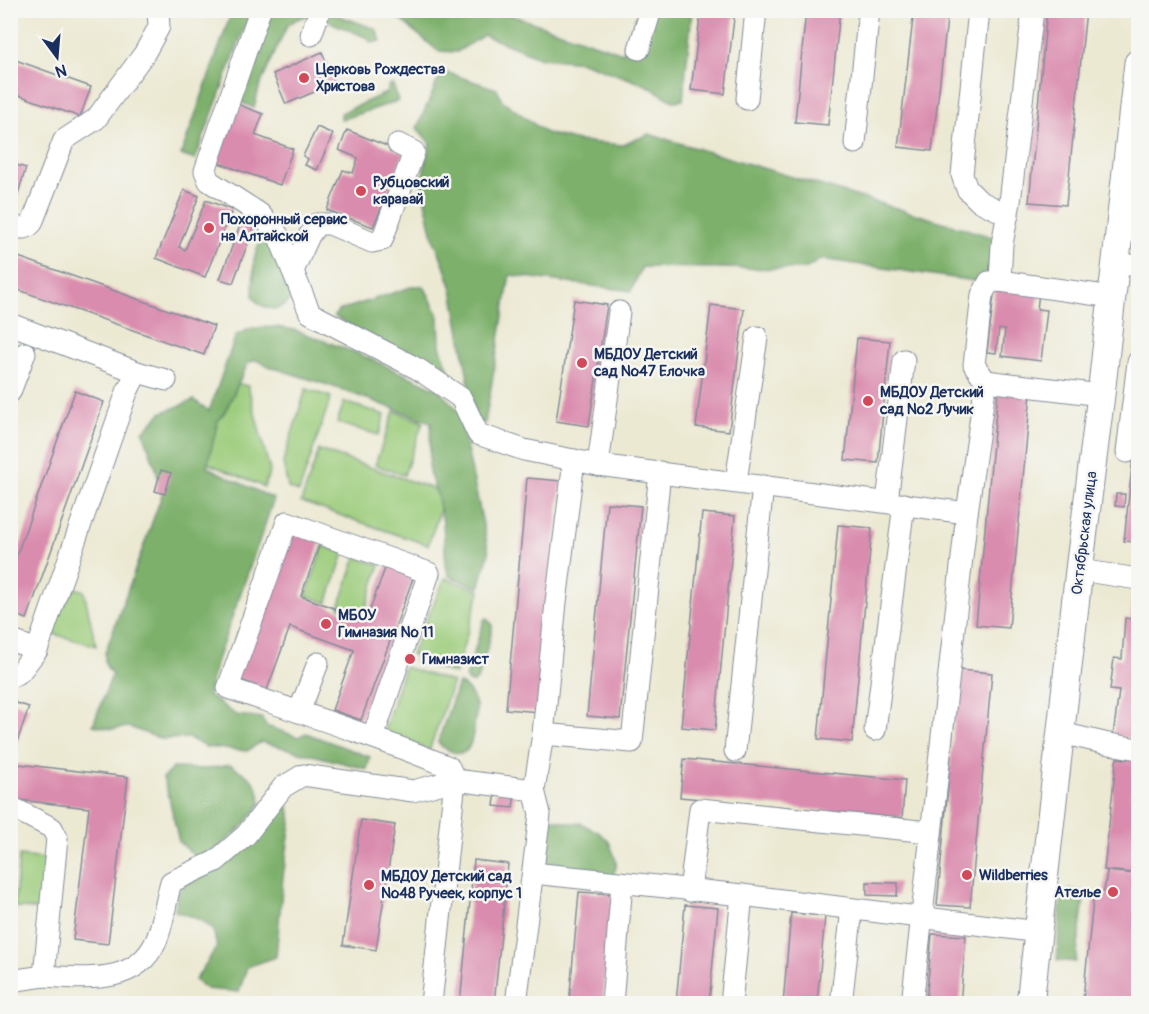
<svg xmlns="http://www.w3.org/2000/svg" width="1149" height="1014" font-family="Pangolin,sans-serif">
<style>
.green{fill:#9ccc7b;stroke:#5c7e6c;stroke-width:1.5}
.forest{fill:#7db06b;stroke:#4c7064;stroke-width:1.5}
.building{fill:#da8cae}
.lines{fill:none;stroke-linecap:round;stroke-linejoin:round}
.minor-casing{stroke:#848c98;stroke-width:23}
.major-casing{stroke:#848c98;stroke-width:29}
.minor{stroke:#fff;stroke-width:21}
.major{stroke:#fff;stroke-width:27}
.poi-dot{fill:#d1495b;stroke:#f6f6f2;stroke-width:2}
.labels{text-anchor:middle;stroke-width:5;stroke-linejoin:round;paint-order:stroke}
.poi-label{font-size:15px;font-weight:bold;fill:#1b2f5e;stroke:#f6f6f2;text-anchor:start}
.street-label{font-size:15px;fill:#1b2f5e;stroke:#f6f6f2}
</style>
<rect width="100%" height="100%" fill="#f6f6f2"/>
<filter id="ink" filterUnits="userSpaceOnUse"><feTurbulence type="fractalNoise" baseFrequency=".0167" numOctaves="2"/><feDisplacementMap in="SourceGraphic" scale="12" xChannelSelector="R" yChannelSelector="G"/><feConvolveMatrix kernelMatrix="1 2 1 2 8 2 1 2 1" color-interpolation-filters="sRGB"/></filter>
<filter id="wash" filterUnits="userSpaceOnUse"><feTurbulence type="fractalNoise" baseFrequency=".008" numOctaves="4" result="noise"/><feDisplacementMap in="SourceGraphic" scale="24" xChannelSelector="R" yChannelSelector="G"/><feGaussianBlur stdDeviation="1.35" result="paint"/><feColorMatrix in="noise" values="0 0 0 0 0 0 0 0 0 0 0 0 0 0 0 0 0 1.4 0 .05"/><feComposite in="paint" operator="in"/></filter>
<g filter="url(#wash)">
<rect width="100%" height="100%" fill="#ece9d3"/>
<g class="green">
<path d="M232,382l16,4 22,85 -6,16 -64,-27z"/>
<path d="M306,389l25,8 -32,95 -11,-4 -5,-26z"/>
<path d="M344,402l41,13 -6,20 -42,-12z"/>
<path d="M394,411l29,11 -19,53 -29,-10z"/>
<path d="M319,450l127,43 -18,52 -127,-43z"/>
<path d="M323,546l21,7 -17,50 -21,-7z"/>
<path d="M356,557l24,8 -17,51 -24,-9z"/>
<path d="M445,578l35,13 -25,83 -40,-13 1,-5 -5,-2z"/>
<path d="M66,585l18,6 12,55 -46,-13z"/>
<path d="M404,667l49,15 -24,69 -45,-20z"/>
<path d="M19,856l27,3 -5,51 -27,-3z"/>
</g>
<g class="forest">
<path d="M232,11l18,2 -55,147 -14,-5z"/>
<path d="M272,11h45l-2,3 -18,5 -10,7 -28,62 -5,20 -16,-7z"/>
<path d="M326,11l50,18 5,12 -10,2 -3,-5 -45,-19z"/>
<path d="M390,11h112v1l121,41 15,-42h54l-9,89 -10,1 -27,-16 -64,-23 -41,-4 -57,-23 -27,17 -19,-1z"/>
<path d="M442,71l55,18 5,11 44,33 32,8 44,4 27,-11 347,104 -8,34 -13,15 -1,-6 -153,-22 -16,10 -163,-2 -11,24 -121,-16 -25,148h-9l-24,-134 -11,-32 -7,-16 -13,-58 9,-40 -13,-15z"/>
<path d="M393,84l5,17 -57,19v-7l47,-21v-6z"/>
<path d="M263,233h5l25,60 -6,11 -10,5 -10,-1 -8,-4 -6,-8 1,-37z"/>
<path d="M414,286h10l15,30 1,30 12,32 -6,4 -112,-66 4,-5z"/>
<path d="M276,327l19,3 64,24 78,35 22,22 30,142 -10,35 -30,-12 -3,-10 -3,-44 -5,-24 -9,-26 2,-50 -97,-35 -66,-21 -12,-6 -8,3 -22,47 -8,11 -11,46 67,32 -57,161 -9,35 28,20 26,3 4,8 32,11 8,-4 64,24 -3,12 -106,-27 -14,9 -41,-4 -17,-9 -28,1 -32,-12 -17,2 -19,-4 19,-50 -7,-11v-11l57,-158 -6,-26 -13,-37 18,-19 33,-13 15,11 27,-76 16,-7z"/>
<path d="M486,618l6,6v7l-13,46 -4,5 -4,1 -4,-2 -1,-3 18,-58z"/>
<path d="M458,683c6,2 8,4 11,8 10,15 8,19 5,36 -1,8 -2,17 -7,23 -7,8 -24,-1 -29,-8z"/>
<path d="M230,765c19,11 28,15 31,38l-16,21 -34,31 -16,1 -16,-14 -10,-45 -6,-19 10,-10 32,1z"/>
<path d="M289,807l2,16 -8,54 -7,80 -29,10 -8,25 -33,-3 -11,-9 22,-33 -4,-18 -15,-10 -23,-8 2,-17 9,-11 85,-69 10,-6z"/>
<path d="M550,818l19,5h12l10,6 7,2c3,6 8,6 11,11 2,3 2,6 4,10 4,10 5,15 -1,24l-72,-8 6,-45z"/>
<path d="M1071,890l12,2 1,6 -8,64 -19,-2 4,-62 4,-5z"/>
</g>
<g id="blocks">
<g class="building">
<path d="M701,10h34l-10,84 -34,-4z"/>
<path d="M806,10h34l-12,115 -33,-3z"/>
<path d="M914,10h34l-16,141 -34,-4z"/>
<path d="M1047,10h39l-20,195 -37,-3z"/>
<path d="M322,52l13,31 -49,21 -13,-30z"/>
<path d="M10,58l81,29 -11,30 -70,-25v-5l4,-9 -4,-1z"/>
<path d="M237,104l26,10 -8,21 38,14 -13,36 -64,-23z"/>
<path d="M317,127l16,7 -16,36 -12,-5 3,-6 -5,-3z"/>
<path d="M347,130l57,23 -31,74 -46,-17 16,-40 10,3 5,-15 -19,-8z"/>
<path d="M10,163l16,5 -10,32 -6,-2z"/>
<path d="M184,190l15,6 -20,51 6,3 21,-50 26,10 -27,67 -49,-19z"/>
<path d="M242,220l13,4 -22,59 -13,-4z"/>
<path d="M10,254l204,72 -10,29 -194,-68z"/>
<path d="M995,287l44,6 -2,16 10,1 -6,51 -39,-5 3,-26 -6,-1 -3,24 -9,-1z"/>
<path d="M574,300l33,5 -18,121 -33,-5z"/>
<path d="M711,305l33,4 -15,122 -33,-4z"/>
<path d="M857,338l33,3 -12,122 -33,-3z"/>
<path d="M998,390l33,3 -22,235 -33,-3z"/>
<path d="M75,391l29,11 -77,217 -17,-6v-39z"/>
<path d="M1137,419h1v123l-14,-1z"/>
<path d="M161,470l10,3 -6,21 -10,-3z"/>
<path d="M527,478l34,3 -22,231 -33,-3z"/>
<path d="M1116,494h9l-1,13 -9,-1z"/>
<path d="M607,503l34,3 -21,213 -33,-3z"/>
<path d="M702,513l33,3 -20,214 -34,-3z"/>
<path d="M838,525l34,3 -20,214 -34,-3z"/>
<path d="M291,526l31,12 -21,58 65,24 21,-57 28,10 -54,147 -29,-10 22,-60 -64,-23 -23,63 -31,-12z"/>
<path d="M1133,596h5v143l-25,-3 6,-45 -9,-1 4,-32 8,1 3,-41 6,1z"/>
<path d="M959,670l33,3 -22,234 -33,-2z"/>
<path d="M10,701l19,6 -14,41 -5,-1z"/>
<path d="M1130,752l8,1 -2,11h2v72h-1l-4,37 -29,-3 12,-108 1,-4 11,1z"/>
<path d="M684,759l221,21 -3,38 -222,-21z"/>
<path d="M10,763l118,14 -20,167 -35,-4 16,-132 -79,-9z"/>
<path d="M496,791l19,2 -2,15 -19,-2z"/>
<path d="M361,820l34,5 -19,125 -33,-5z"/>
<path d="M474,860l34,4 -14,140h-34z"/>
<path d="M1107,871l31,3v80l-5,50 -50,-5 11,-108 10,1z"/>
<path d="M867,882l31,1 -1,13 -30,-1z"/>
<path d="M579,892l34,2 -10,110h-34z"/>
<path d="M685,905l33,3 -9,96h-33z"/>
<path d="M791,913l34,3 -8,88h-34z"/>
<path d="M932,934l34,2 -6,68h-34z"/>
</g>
</g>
</g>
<g filter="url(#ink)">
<use href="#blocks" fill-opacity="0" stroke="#848c98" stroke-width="1.5"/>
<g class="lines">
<g class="minor-casing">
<g id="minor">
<path d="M260,10l-55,161 4,10 51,33 18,21 32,78 108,56 43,29 17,36 46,16 74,15 369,48"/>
<path d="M979,10l-17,165 5,14 12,12 29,14"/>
<path d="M311,35l9,-25"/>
<path d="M639,49l12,-39"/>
<path d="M747,99l9,-89"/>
<path d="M855,143l14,-133"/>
<path d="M10,225c10,3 15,6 22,-2l32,-83 32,-21 48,-65 15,-27 -1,-17"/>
<path d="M1116,263l22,3"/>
<path d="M293,271l16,-35 8,-12h13l42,18 10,-2 32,-88 -16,-8"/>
<path d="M1000,281l2,-37 8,-42 23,-192"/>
<path d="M10,324l127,48 -10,20 -90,258 -27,-10"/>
<path d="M137,372l29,8"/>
<path d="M986,381l-12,-16 8,-70 7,-13 11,-1 112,16"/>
<path d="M10,392l15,-39"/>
<path d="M1127,452l11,-90"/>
<path d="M598,465l21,-153"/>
<path d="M736,482l21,-145"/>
<path d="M887,502l17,-142"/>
<path d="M1079,570l59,9"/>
<path d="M10,677l10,-5 17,-22"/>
<path d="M299,712l19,-49"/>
<path d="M875,730l29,-226"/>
<path d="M1061,733l43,10 34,6"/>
<path d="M543,734l89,8 28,-270"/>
<path d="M735,751l28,-265"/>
<path d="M534,790l9,-56 13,-132 18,-142"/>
<path d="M533,873l209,22 297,37"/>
<path d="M690,891l10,-82 230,23"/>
<path d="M44,976c40,2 92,10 112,-35 7,-15 10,-42 15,-59l45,-21 30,-26 37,-48 20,-12 110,16 42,-11 -6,-13c-72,-30 -147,-54 -221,-79l59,-166 142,51 -56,164"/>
<path d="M10,981l34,-5 13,-138 -5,-10 -37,-19"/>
<path d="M431,1004l24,-224 79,10 6,24 -24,190"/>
<path d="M612,1004l10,-121"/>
<path d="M731,1004l11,-109"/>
<path d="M841,1004l11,-95"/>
<path d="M912,1004l55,-491 19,-132 115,14"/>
</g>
</g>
<g class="major-casing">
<path id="major" d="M1030,1004l49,-434 22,-175 37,-332"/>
</g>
<use href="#minor" class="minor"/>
<use href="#major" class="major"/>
</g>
</g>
<g class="poi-dot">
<circle cx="304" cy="78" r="6"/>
<circle cx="361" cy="191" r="6"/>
<circle cx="209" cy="228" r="6"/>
<circle cx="582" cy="363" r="6"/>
<circle cx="868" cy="401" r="6"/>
<circle cx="326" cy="624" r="6"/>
<circle cx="410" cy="659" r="6"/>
<circle cx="967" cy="875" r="6"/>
<circle cx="369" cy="885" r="6"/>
<circle cx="1113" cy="892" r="6"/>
</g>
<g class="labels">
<g class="poi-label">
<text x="316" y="74">Церковь Рождества<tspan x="316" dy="17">Христова</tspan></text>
<text x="373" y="187">Рубцовский<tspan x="373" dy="17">каравай</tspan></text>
<text x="221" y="224">Похоронный сервис<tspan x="221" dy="17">на Алтайской</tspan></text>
<text x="594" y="359">МБДОУ Детский<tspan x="594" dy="17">сад №47 Елочка</tspan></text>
<text x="880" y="397">МБДОУ Детский<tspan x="880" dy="17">сад №2 Лучик</tspan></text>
<text x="338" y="620">МБОУ<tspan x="338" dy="17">Гимназия № 11</tspan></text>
<text x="422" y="664">Гимназист</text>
<text x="979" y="880">Wildberries</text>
<text x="381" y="881">МБДОУ Детский сад<tspan x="381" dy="17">№48 Ручеек, корпус 1</tspan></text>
<text x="1101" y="897" text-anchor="end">Ателье</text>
</g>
<g class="street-label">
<text transform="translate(1084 533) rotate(-83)" y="5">Октябрьская улица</text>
</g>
</g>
<rect width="1149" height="1014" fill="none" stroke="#f6f6f2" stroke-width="36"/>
<g transform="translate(57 57) rotate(164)" stroke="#f6f6f2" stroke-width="4.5" paint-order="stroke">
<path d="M0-4.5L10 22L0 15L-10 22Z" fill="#1b2f5e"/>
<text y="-9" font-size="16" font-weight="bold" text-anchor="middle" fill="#1b2f5e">N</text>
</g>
</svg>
